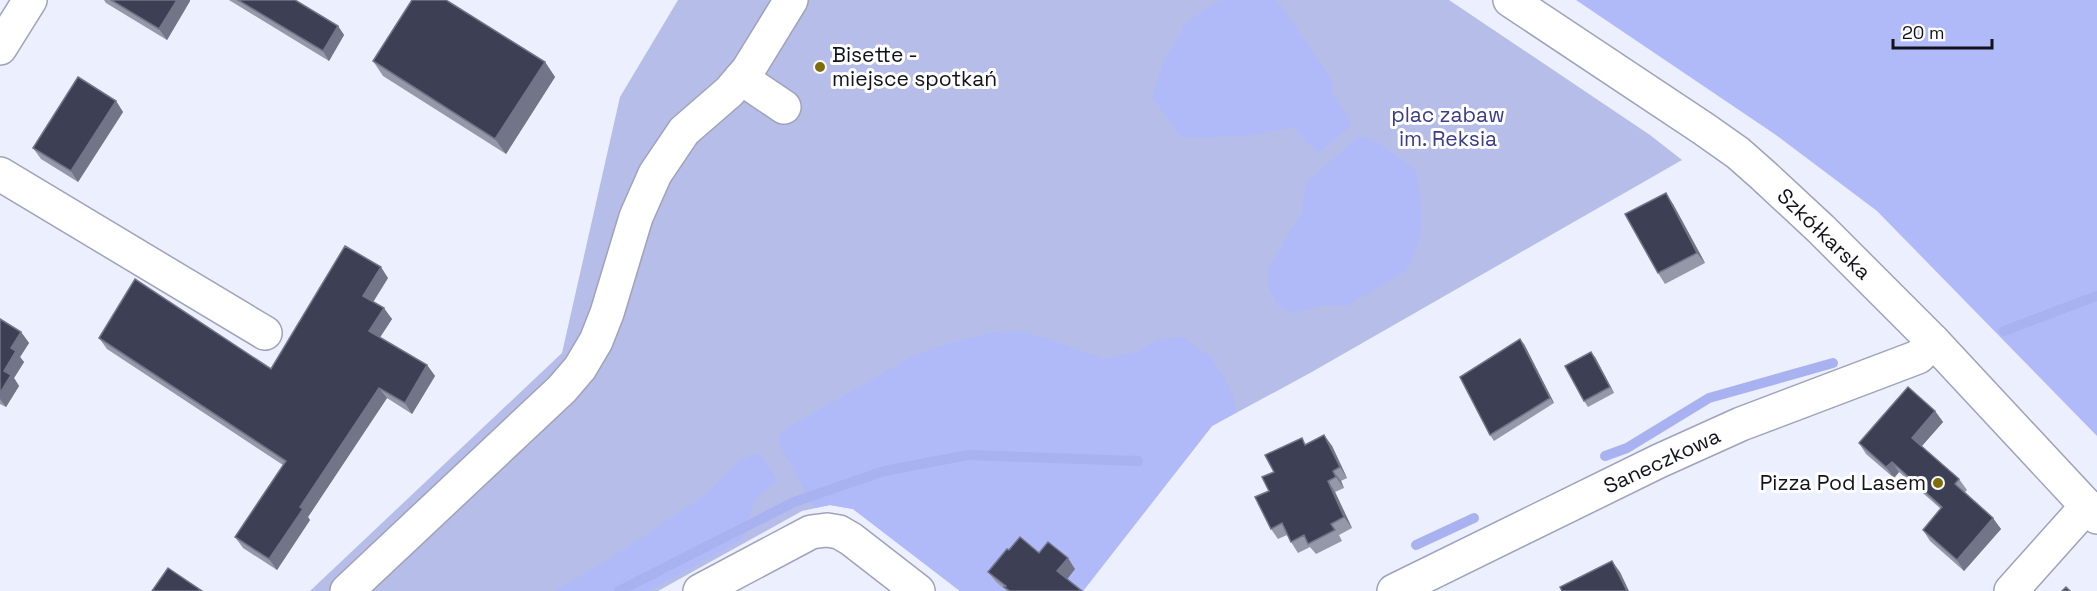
<svg xmlns="http://www.w3.org/2000/svg" width="2097" height="591" font-family="'Space Grotesk',sans-serif">
<style>
.green{fill:#b6bde8}
.forest{fill:#b1baf9}
.lines{fill:none;stroke-linecap:round;stroke-linejoin:round}
.stream{stroke:#a9b2f0;stroke-width:10}
.minor-casing{stroke:#9fa3ba;stroke-width:36}
.minor{stroke:#fff;stroke-width:33}
.wall{fill:#9498a9}
.shaded-wall{fill:#727487}
.building{fill:#3d4054;stroke:#727487;stroke-width:1.5}
.poi-dot{fill:#7e6d09;stroke:#fdfdfd;stroke-width:2}
.labels{text-anchor:middle;stroke-width:6;stroke-linejoin:round;paint-order:stroke}
.poi-label{font-size:21px;fill:#11121a;stroke:#fdfdfd;text-anchor:start}
.park-label{font-size:21px;fill:#3a3c85;stroke:#fdfdfd}
.street-label{font-size:21px;fill:#11121a;stroke:#fdfdfd}
</style>
<rect width="100%" height="100%" fill="#eceffe"/>
<path class="green" d="M678,0h771l201,135 32,25 -372,213 -98,53 -129,165h-123l-107,-82 -23,-4 -28,6 -144,80h-348l252,-238 58,-256z"/>
<g class="forest">
<path d="M1223,0h52l5,4 53,78 -2,10 15,22 5,12 -32,26 -13,-10 -11,-15 -48,9 -65,2 -30,-41 13,-38 21,-36 27,-19z"/>
<path d="M1576,0h521v436l-220,-225 -101,-76z"/>
<path d="M1359,136l16,5 40,28c4,19 9,41 6,61 -1,13 -9,28 -14,40l-61,36 -24,-1 -19,6 -14,1 -11,-6 -10,-19v-18l34,-57 5,-30z"/>
<path d="M1023,331l82,28 32,-7 19,-12 27,-3 29,21 20,35 5,19 -25,14 -129,165h-123l-107,-82 -23,-4 -15,3 -33,-59 -3,-10 3,-8 131,-75 34,-12 46,-12z"/>
<path d="M759,453l19,27 -24,20 -11,39 -95,52h-94l54,-31 100,-67 30,-32z"/>
</g>
<g class="lines">
<g class="stream">
<path d="M2004,331l93,-35"/>
<path d="M1605,456l22,-8 82,-50 124,-35"/>
<path d="M1416,545l58,-27"/>
<path d="M619,591l175,-89 90,-31 84,-16 170,6"/>
</g>
<g class="minor-casing">
<g id="minor">
<path d="M1510,0l194,129 34,24 26,23 57,53 113,113 163,175"/>
<path d="M0,48l30,-48"/>
<path d="M741,78l43,29"/>
<path d="M0,174l265,159"/>
<path d="M347,591l215,-202 18,-21 16,-27 11,-28 29,-96 19,-43 29,-43 45,-39 19,-22 43,-70"/>
<path d="M700,591l111,-59 16,-2 12,2 12,7 67,52"/>
<path d="M1394,591l265,-130 82,-37 177,-67 16,-15"/>
<path d="M2011,591l76,-85"/>
</g>
</g>
<use href="#minor" class="minor"/>
</g>
<g class="wall">
<path d="M104,0h86v1l-23,39 -61,-37z"/>
<path d="M229,0h66l43,26 6,9 -15,26z"/>
<path d="M373,61l172,1 10,15 -49,77 -123,-78z"/>
<path d="M116,101l7,11 -45,70 -37,-23 -8,-11z"/>
<path d="M1673,204l32,59 -40,21 -7,-11z"/>
<path d="M388,278l-15,24 19,17 -12,18 47,28 8,11 -23,38 -25,-16 -79,119 2,3 -33,50 -34,-22 -8,-11 48,-72 -176,-116 -8,-11 172,31z"/>
<path d="M0,319l21,13 8,11 -9,14 4,5 -10,16 5,8 -13,21 -6,-3z"/>
<path d="M1524,344l30,59 -60,38 -4,-6z"/>
<path d="M1595,357l19,36 -26,14 -4,-6z"/>
<path d="M1935,411l8,11 -21,24 37,33 8,11 -2,2 36,37 -37,42 -34,-30 -7,-11 18,-21 -42,-37 -5,6 -28,-24 -7,-11z"/>
<path d="M1324,435l8,11 15,32 -6,3 3,7 -9,4 17,36 -13,7 3,6 -26,13 -6,-7 -12,6 -7,-11 -4,-7 -9,4 -7,-10 -2,-38 37,-47z"/>
<path d="M1009,550l30,3 36,16 -8,10 15,12h-75l-11,-9 -8,-10z"/>
</g>
<g class="shaded-wall">
<path d="M177,0h13v1l-23,39 -8,-11z"/>
<path d="M338,26l6,9 -15,26 -6,-10z"/>
<path d="M545,62l10,15 -49,77 -11,-15z"/>
<path d="M116,101l7,11 -45,70 -7,-11z"/>
<path d="M1666,193l7,11 32,59 -8,-10z"/>
<path d="M381,267l7,11 -18,29 -7,-11z"/>
<path d="M384,308l8,11 -15,23 -8,-11z"/>
<path d="M21,332l8,11 -9,14 4,5 -10,16 5,8 -13,21 -6,-8v-6l4,-22 7,-23z"/>
<path d="M1520,339l4,5 30,59 -4,-5z"/>
<path d="M1591,352l4,5 19,36 -4,-6z"/>
<path d="M427,365l8,11 -23,38 -7,-11z"/>
<path d="M379,388l8,10 -79,119 2,3 -33,50 -8,-11 31,-52z"/>
<path d="M1935,411l8,11 -23,26 -8,-10z"/>
<path d="M1324,435l8,11 15,32 -7,-11z"/>
<path d="M1892,462l7,10 -5,6 -8,-11z"/>
<path d="M1333,471l8,10 3,7 -8,-11z"/>
<path d="M1328,481l7,11 17,36 -8,-11z"/>
<path d="M1993,518l8,11 -37,42 -7,-11z"/>
<path d="M1068,558l7,11 -10,13 -8,-11z"/>
<path d="M1612,561l8,11 9,19h-2z"/>
</g>
<g class="building">
<path d="M111,0h66l-18,29z"/>
<path d="M238,0h57l43,26 -15,25z"/>
<path d="M412,0h34l99,62 -50,77 -122,-78z"/>
<path d="M78,77l38,24 -45,70 -38,-23z"/>
<path d="M1666,193l31,60 -39,20 -33,-59z"/>
<path d="M345,246l36,21 -18,29 21,12 -15,23 58,34 -22,38 -26,-15 -79,119 3,2 -34,50 -34,-22 51,-76 -187,-123 36,-59 136,90z"/>
<path d="M0,319l21,13 -10,16 5,3 -12,20 7,4 -11,18z"/>
<path d="M1520,339l30,59 -60,37 -30,-58z"/>
<path d="M1591,352l19,35 -26,14 -19,-35z"/>
<path d="M1908,387l27,24 -23,27 47,41 -4,5 38,34 -36,42 -34,-30 19,-23 -50,-45 -6,5 -27,-24z"/>
<path d="M1324,435l16,32 -7,4 3,6 -8,4 16,36 -13,7 4,6 -27,14 -4,-9 -13,7 -9,-19 -11,6 -16,-32 14,-6 -7,-14 12,-5 -9,-17 37,-17 3,7z"/>
<path d="M1020,537l19,16 9,-11 20,16 -11,13 25,20h-72l-6,-4 2,-1 -18,-14 19,-23 2,1z"/>
<path d="M1612,561l15,30h-65l-2,-4z"/>
<path d="M168,568l34,23h-50z"/>
<path d="M2066,587l4,4h-8z"/>
</g>
<g class="poi-dot">
<circle cx="820" cy="67" r="6"/>
<circle cx="1938" cy="483" r="6"/>
</g>
<g class="labels">
<g class="poi-label">
<text x="832" y="62">Bisette -<tspan x="832" dy="24">miejsce spotkań</tspan></text>
<text x="1926" y="490" text-anchor="end">Pizza Pod Lasem</text>
</g>
<g class="park-label">
<text x="1448" y="122">plac zabaw<tspan x="1448" dy="24">im. Reksia</tspan></text>
</g>
<g class="street-label">
<text transform="translate(1824 234) rotate(44)" y="7">Szkółkarska</text>
<text transform="translate(1662 461) rotate(-25)" y="7">Saneczkowa</text>
</g>
</g>
<path d="M1893 39v9h99v-9" fill="none" stroke="#11121a" stroke-width="3"/>
<text x="1902" y="39" font-size="18" fill="#11121a" stroke="#fdfdfd" stroke-width="4.5" paint-order="stroke">20 m</text>
</svg>
